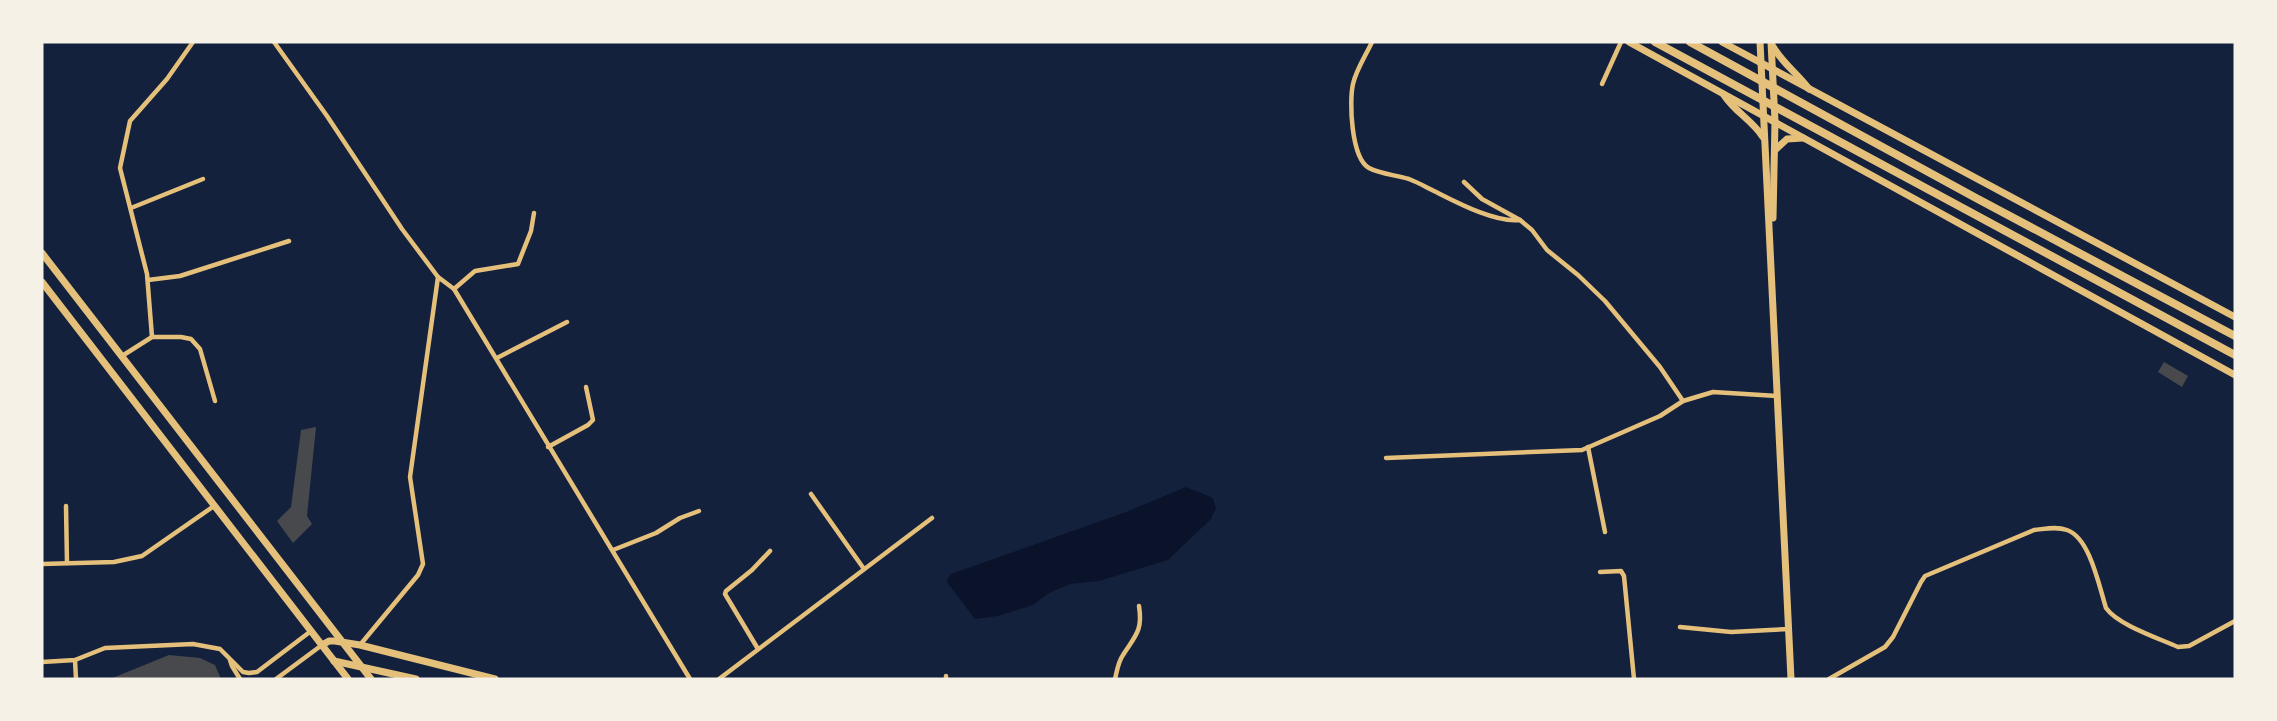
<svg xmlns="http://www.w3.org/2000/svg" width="2277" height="721" font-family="'Fira Sans Condensed',sans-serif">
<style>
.water{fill:#0b132b}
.building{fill:#48494c}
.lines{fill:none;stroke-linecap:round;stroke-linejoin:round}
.minor{stroke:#e5c07b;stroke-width:4.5}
.secondary{stroke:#e5c07b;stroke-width:7}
.trunk{stroke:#e5c07b;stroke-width:8}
</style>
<rect width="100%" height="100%" fill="#14213d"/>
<path class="water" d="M1186,487l27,11 3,10 -5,11 -43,41 -69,21 -29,3 -21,9 -16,12 -35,11 -23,3 -29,-38 5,-7 175,-62z"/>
<g class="building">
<path d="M2164,362l24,14 -6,11 -24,-15z"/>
<path d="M316,427l-9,89 5,8 -19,19 -16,-22 14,-14 10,-77z"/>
<path d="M169,655l31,3 15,7 6,14h-111z"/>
</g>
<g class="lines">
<g class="minor">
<path d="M274,42l53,74 75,113 36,48 16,12 236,390"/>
<path d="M1372,42c-6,13 -16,28 -19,42 -4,17 -2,74 16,84 11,6 27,7 40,11 8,3 17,8 25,12 22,11 61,32 86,29"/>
<path d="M1602,84l19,-42"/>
<path d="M1464,182l18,17 38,21 12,10 15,20 31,25 27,26 55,66 23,34"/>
<path d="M131,208l72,-29"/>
<path d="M148,280l32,-4 109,-35"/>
<path d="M454,289l21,-18 43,-7 13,-33 3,-18"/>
<path d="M152,337l-5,-63 -27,-106 10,-47 37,-42 26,-37"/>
<path d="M122,356l30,-19h29l10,2 9,10 15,52"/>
<path d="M497,358l70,-36"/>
<path d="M548,447l40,-22 5,-5 -7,-33"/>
<path d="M1588,447l17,85"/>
<path d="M1386,458l196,-8 78,-34 23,-15 30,-9 64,4"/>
<path d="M811,494l53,75"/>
<path d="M66,506l1,57"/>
<path d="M613,550l43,-17 24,-15 19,-7"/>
<path d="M42,564l72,-2 28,-6 72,-50"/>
<path d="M1600,572l21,-1 3,5 10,103"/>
<path d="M1680,627l51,5 58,-3"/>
<path d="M360,645l58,-70 5,-11 -13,-87 28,-200"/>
<path d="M758,649l-33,-55 1,-3 26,-21 18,-19"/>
<path d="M75,660l1,19"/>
<path d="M230,660l2,6 8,13"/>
<path d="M42,662l33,-2 30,-12 88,-4 27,5 23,23 6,1 8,-1 54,-41"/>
<path d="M276,679l46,-34"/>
<path d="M719,679l213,-161"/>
<path d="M946,679v-3"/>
<path d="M1115,679c2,-8 3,-17 8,-24 12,-19 20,-24 16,-49"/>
<path d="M1829,679l56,-32 8,-10 28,-55 4,-6 109,-46c11,-1 22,-4 33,0 23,8 32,56 39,78 12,17 52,30 72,39l11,-1 46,-25"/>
</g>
<g class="secondary">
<path d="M1629,42l606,333"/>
<path d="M1722,42l513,275"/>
<path d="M1760,42l31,637"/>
<path d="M1771,42l4,79 -2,97"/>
<path d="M1772,45c10,18 25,28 37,44"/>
<path d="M1724,95c11,17 28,25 39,42"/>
<path d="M1775,150l12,-11 16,-1"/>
<path d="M42,253l329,426"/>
<path d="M42,282l306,397"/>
<path d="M322,645l7,-4h6l25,4 135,34"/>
<path d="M334,661l82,18"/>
</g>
<g class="trunk">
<path d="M1655,42l580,313"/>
<path d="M1690,42l286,156 259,138"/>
</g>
</g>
<rect width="2277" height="721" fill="none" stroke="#f6f1e7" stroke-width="87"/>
</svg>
